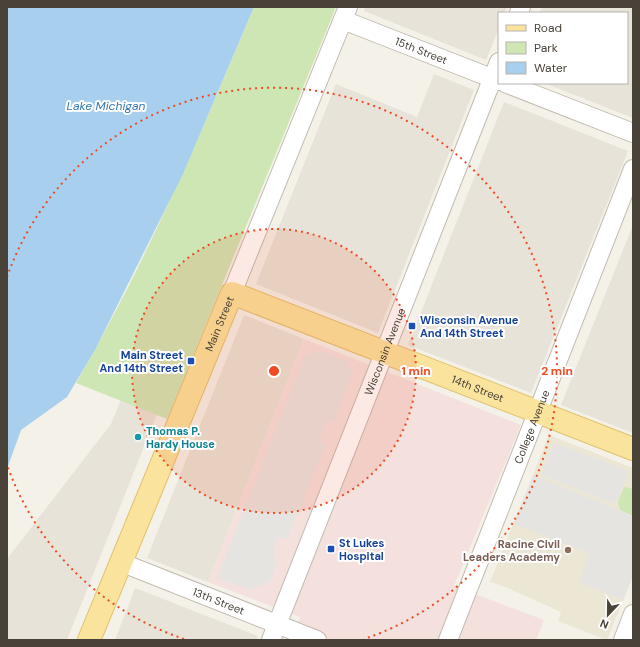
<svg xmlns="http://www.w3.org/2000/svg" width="640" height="647" font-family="'DM Sans',sans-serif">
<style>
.residential{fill:#e8e3d8}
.education{fill:#ece6d4}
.medical{fill:#f4e1de}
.green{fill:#cee6b4}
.parking{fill:#e6e4e1}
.water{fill:#a9cfee}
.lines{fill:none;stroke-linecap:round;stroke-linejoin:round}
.minor-casing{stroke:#c2bcaf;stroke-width:20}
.major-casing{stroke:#dfc16c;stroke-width:24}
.minor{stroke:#fff;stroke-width:18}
.major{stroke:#fae39c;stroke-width:22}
.ring{fill:none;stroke:#f14a23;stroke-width:2;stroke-dasharray:2 4}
.transit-dot{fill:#1a4fb4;stroke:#fff;stroke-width:1.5}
.culture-dot{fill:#0f9aa8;stroke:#fff;stroke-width:1.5}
.education-dot{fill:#8d6e63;stroke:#fff;stroke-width:1.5}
.labels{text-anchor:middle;stroke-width:4;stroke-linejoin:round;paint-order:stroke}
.street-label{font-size:11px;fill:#484238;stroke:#fff}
.transit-label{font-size:11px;font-weight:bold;fill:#164399;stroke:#fff;text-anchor:start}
.culture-label{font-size:11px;font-weight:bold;fill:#0d838f;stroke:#fff;text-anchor:start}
.education-label{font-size:11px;font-weight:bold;fill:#785e54;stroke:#fff;text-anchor:end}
.water-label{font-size:12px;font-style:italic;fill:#3577b0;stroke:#fff}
.centre{fill:#f14a23;stroke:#fff;stroke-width:2}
.ring-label{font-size:12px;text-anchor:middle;font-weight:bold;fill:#f14a23;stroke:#fff;stroke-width:4;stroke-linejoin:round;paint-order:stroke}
</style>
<rect width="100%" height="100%" fill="#f4f1e9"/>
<g class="residential">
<path d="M365,7h142l-2,6h-6v15l-13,32 -122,-49z"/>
<path d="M542,7h91v111l-89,-35h83v-70h-88z"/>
<path d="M434,74l40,16 -96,243 -122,-49 80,-200 81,33z"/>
<path d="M504,102l124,49 -97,242 -123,-48z"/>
<path d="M633,225v208l-72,-28z"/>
<path d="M244,315l60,24 -96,243 -61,-24z"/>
<path d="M121,400l36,14 -90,226h-60v-81l104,-135z"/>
<path d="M135,588l123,48 -2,4h-141z"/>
</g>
<path class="education" d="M549,435l84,33v108l-26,64 -49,-19 3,-9 -58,-26 -13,-4z"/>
<path class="medical" d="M304,339l217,86 -67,161 90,34 -8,20h-245l9,-23 -92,-35z"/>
<g class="green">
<path d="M254,7h82l-169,412 -91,-36c70,-120 124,-248 178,-376z"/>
<path d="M624,487l9,2v27l-13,-6 -2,-8z"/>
</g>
<g class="parking">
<path d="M315,352h9l23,9 5,14 -17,44 -10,5 -6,17 7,3 -39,95 -8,-2 -6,15 4,11 -7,19 -20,8 -33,-12 87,-221z"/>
<path d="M554,443l75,28 -14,33 -74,-29z"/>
<path d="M533,475l100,41v60l-10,24 -44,-18 10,-29 -75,-29z"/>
</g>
<path class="water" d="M7,7h247l-72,169 -87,174 -28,47 -46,33 -14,39z"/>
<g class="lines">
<g class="minor-casing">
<g id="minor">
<path d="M519,13l2,-6"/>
<path id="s1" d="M343,20l156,61"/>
<path d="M505,83l128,50"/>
<path d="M232,293l116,-286"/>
<path id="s2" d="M120,562l197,78"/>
<path id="s3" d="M271,640l228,-578"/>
<path id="s4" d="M448,640l185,-471"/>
<path d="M623,640l10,-26"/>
</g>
</g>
<g class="major-casing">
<g id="major">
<path id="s5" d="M89,640l143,-347 401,156"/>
</g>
</g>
<use href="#minor" class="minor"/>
<use href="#major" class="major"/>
</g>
<circle cx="274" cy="371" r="142" fill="#f14a23" fill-opacity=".12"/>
<g class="ring">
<circle cx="274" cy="371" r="142"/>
<path d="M184 639A283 283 0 0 1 7 465M7 277A283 283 0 1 1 364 639"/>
</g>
<g class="transit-dot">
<rect x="408" y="322" width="8" height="8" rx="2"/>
<rect x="187" y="357" width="8" height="8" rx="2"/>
<rect x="327" y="545" width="8" height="8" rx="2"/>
</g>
<circle class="culture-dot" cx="138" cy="437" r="4"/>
<circle class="education-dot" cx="568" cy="550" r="4"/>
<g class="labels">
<g class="street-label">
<text dy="4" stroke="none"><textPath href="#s1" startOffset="84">15th Street</textPath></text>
<text dy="4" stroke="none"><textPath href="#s5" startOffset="342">Main Street</textPath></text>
<text dy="4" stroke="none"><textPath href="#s3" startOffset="310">Wisconsin Avenue</textPath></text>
<text dy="4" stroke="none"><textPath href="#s5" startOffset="639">14th Street</textPath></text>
<text dy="4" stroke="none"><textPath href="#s4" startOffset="229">College Avenue</textPath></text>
<text dy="4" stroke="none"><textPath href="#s2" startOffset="106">13th Street</textPath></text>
</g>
<g class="transit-label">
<text x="420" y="324">Wisconsin Avenue<tspan x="420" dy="13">And 14th Street</tspan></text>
<text x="183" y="359" text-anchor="end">Main Street<tspan x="183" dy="13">And 14th Street</tspan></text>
<text x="339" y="547">St Lukes<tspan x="339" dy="13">Hospital</tspan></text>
</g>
<g class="culture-label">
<text x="146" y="435">Thomas P.<tspan x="146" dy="13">Hardy House</tspan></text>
</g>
<g class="education-label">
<text x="560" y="548">Racine Civil<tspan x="560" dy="13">Leaders Academy</tspan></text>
</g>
<g class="water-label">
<text x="106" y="110">Lake Michigan</text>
</g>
</g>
<circle cx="274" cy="371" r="6" class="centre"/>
<g class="ring-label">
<text x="416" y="375">1 min</text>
<text x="557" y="375">2 min</text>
</g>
<rect width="640" height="647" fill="none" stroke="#484238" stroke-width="16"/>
<rect x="498" y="12" width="130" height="72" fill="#ffffff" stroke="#b6b3af"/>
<rect x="506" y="25" width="20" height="6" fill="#fae39c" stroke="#b6b3af"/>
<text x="534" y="32" font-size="12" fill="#484238">Road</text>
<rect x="506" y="42" width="20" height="12" fill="#cee6b4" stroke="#b6b3af"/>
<text x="534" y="52" font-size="12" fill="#484238">Park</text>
<rect x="506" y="62" width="20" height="12" fill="#a9cfee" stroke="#b6b3af"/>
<text x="534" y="72" font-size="12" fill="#484238">Water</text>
<g transform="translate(608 615) rotate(202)" stroke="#ffffff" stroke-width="3" paint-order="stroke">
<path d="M0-3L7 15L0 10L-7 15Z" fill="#484238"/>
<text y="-6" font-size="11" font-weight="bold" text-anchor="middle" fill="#484238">N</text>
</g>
</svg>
